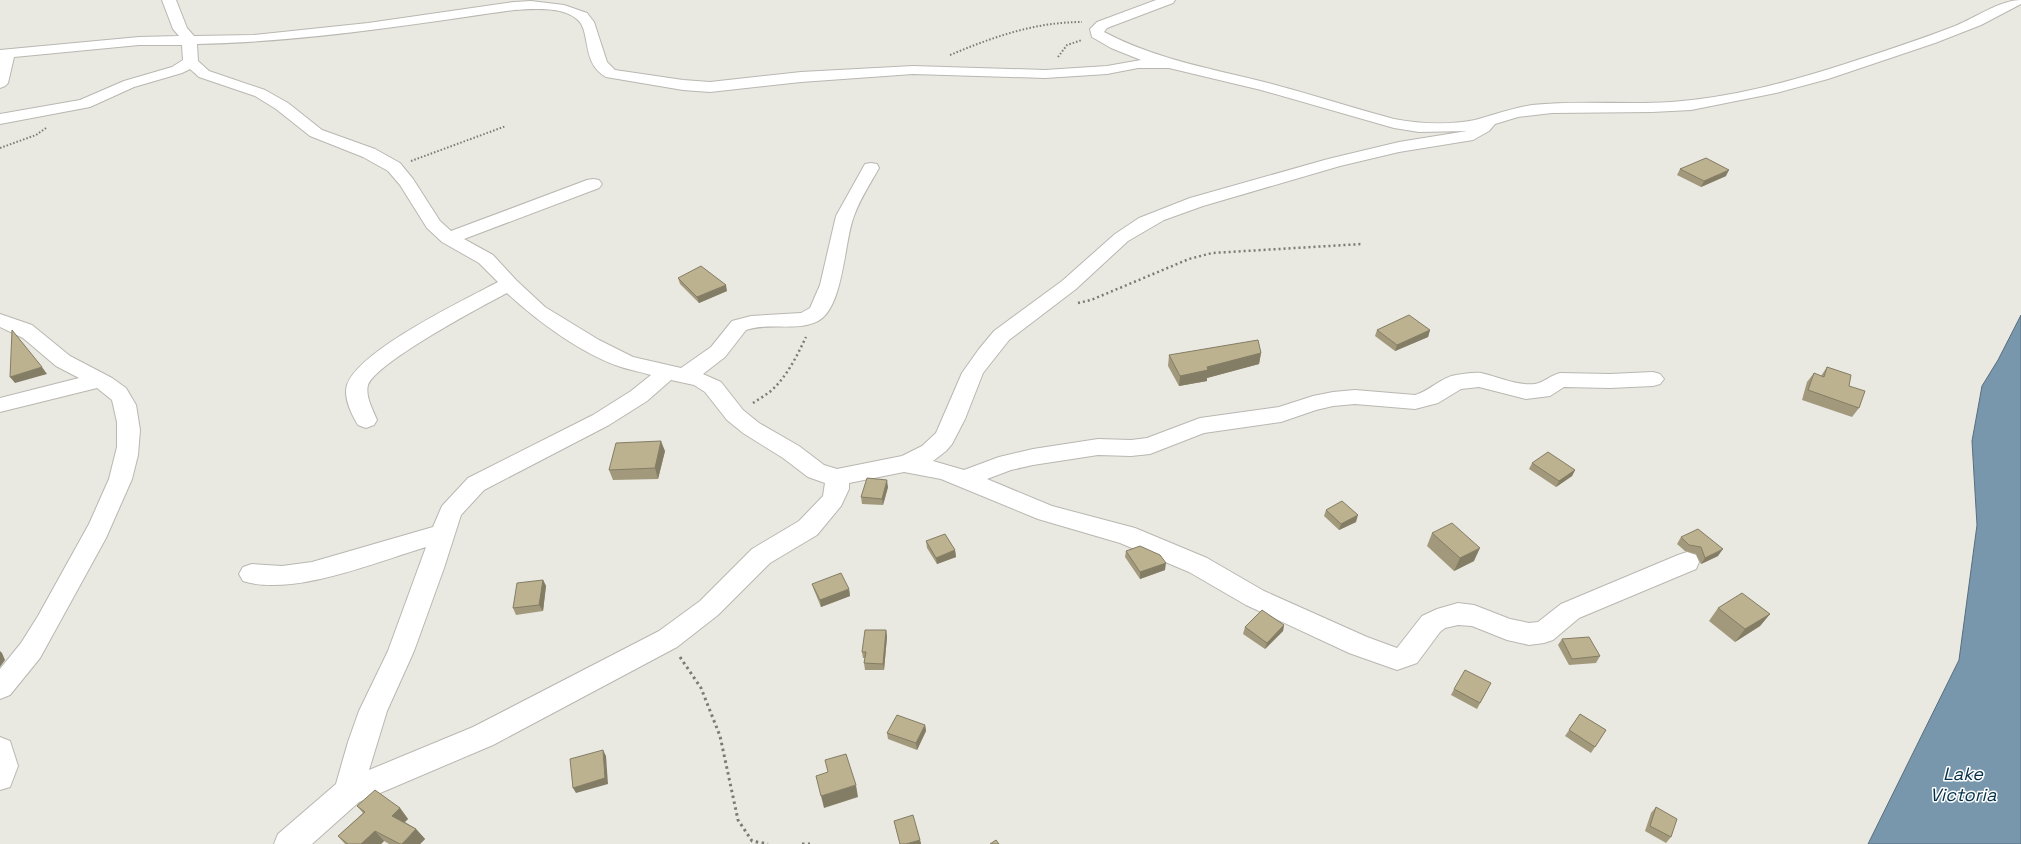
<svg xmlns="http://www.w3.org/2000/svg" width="2021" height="844" font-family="'Space Grotesk',sans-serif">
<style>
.water{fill:#7897ad;stroke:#586e7d}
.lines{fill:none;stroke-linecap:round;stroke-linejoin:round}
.minor-casing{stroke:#b9b7b1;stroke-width:2}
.path-far2{stroke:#7b7a75;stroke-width:2;stroke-dasharray:1.5 2;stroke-linecap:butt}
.path-far1{stroke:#7b7a75;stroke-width:2.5;stroke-dasharray:2 3;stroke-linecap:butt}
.path{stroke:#7b7a75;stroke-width:3;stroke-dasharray:2.5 3.5;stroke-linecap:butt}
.minor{fill:#fff;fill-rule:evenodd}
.wall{fill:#a2997c}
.shaded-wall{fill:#847d65}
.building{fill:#bcb290;stroke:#847d65}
.labels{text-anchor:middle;stroke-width:3;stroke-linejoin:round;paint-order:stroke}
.near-water-label{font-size:18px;font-style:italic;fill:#043149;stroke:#fff}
</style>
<rect width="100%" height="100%" fill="#e9e8e1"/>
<path class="water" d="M2021,315v529h-153l91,-184 18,-135 -5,-84 10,-55 16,-26z"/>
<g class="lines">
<g class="minor-casing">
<g id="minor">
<path d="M162,0h14l11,28 7,8 60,-1 114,-12 146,-21 17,-1 33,4 23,8 7,9 13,40 8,8 68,10 27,2 91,-10 112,-6 132,4 62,-4 34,-6 -30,-12 -19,-11 -2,-8 7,-7 59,-22h19l-2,3 -66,25 -3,4c53,28 110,37 168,52 41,11 81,24 122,35 26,5 56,6 81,1 19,-5 37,-12 57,-15 46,-5 93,0 139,-3 59,-4 118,-20 174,-38 37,-12 74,-24 110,-38 20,-8 45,-26 66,-26v4l-40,21 -46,18 -107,36 -52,14 -85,17 -39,2 -100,1 -34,4 -23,7 -6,7 -16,9 -74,12 -59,14 -137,40 -39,14 -36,21 -52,48 -67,51 -26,33 -18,46 -13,25 -6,7 -13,10 31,9 35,-13 34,-8 65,-10 33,1 16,-2 53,-20 79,-11 34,-11 20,-4 22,-2 60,5c15,-4 26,-18 41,-20 8,-1 18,-3 25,-2 18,4 36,13 54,11 8,-1 16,-9 25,-11l50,1 43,-2 7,2 4,5 -4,5 -7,2 -43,2 -46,-1 -14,9 -24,3 -47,-12 -18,2 -23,14 -23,6 -60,-5 -22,2 -17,4 -35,12 -77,11 -54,21 -19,2 -33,-1 -65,10 -22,5 -24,9 65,27 83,22 72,30 57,33 103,46 30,11 25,-32 15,-7 21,-6 16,2 36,14 19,4 9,-1 23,-18 117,-49 9,-3 9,3 3,7 -3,7 -117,49 -26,22 -9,3 -15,2 -22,-5 -35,-14 -14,-1 -13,3 -5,4 -23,31 -20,7 -48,-17 -103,-48 -57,-33 -69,-29 -82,-24 -97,-40 -37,-7 -55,11v6l-8,17 -24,29 -47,28 -52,52 -41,32 -184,98 -134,57 -47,42h-38l4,-10 58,-50 12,-42 11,-31 29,-60 38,-104c-50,15 -133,50 -183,34l-4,-7 4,-7 9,-3 30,2 30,-4 121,-35 9,-21 26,-28 125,-63 38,-24 20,-16c-10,-3 -21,-5 -30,-8 -39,-13 -84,-46 -114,-74 -25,13 -130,69 -139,92 -3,11 5,25 9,35l-3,5 -8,3 -8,-3c-6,-10 -15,-28 -11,-40 12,-35 117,-85 151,-103l-19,-19 -37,-21 -15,-14 -27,-43 -12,-14 -25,-14 -53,-21 -34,-27 -21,-13 -56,-19 -9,-8 -8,4 -48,14 -44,20 -90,17v-10l80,-14 44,-19 48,-14 11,-7 -1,-15h-43l-125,12 -6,26 -3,3 -5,2v-38l139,-13 40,-1 -6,-7zM514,10c19,-1 49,-4 64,10 13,12 3,43 28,57l77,13 27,2 91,-10 112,-8 132,4 62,-4 31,-6h31l92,22 133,38 25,4 48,-1 -68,11 -71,17 -138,39 -51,20 -24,16 -53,47 -68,50 -15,18 -17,24 -26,60 -14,13 -20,10 -65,13 -13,-4 -25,-19 -40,-23 -16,-13 -22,-28 -18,-8 22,-17 21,-27c23,-8 50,2 72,-9 26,-14 26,-80 36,-105 6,-17 16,-32 25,-48l-2,-4 -6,-1 -6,1 -29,52 -16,69 -10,23 -9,5 -50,3 -19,5 -21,26 -30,21 -48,-11 -34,-17 -54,-33 -29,-27 -23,-25 -29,-16 135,-51 3,-4 -3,-4 -6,-1 -6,1 -136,51 -11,-10 -27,-42 -13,-16 -25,-14 -53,-19 -34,-27 -23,-13 -56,-19 -11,-10 -1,-17c106,-2 212,-19 317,-34zM671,380l23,5 11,7 22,28 16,13 40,25 25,19 17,6 -2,13 -24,25 -47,28 -52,52 -41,30 -186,96 -104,43 18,-59 27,-60 30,-83 17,-53 23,-25 125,-65 38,-24z"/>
<path d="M0,314l32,11 38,31 42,22 14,10 10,17 4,25 -2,25 -6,24 -26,59 -66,120 -30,37 -10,4v-30l21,-26 17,-27 51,-92 20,-45 8,-32v-25l-5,-22 -15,-12 -97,24v-14l79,-20 -23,-12 -33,-28 -23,-11z"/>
<path d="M0,737l10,4 8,25 -8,21 -10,3z"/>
</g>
</g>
<g class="path-far2">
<path d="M950,55c43,-18 85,-33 132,-33"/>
<path d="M1058,57l9,-12 15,-5"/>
<path d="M0,148l36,-13 10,-7"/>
<path d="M411,161l95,-35"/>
</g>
<g class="path-far1">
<path d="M1078,303l13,-3 98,-41 23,-6 150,-9"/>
<path d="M753,403c6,-4 13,-8 19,-13 15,-14 25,-34 34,-53"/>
</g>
<g class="path">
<path d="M680,657l21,31 19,48 18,84 14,21 16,3"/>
<path d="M802,844h8"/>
</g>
<use href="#minor" class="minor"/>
</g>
<g class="wall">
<path d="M1680,169l46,7 -25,11 -24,-12z"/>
<path d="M678,278l49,13 -28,12 -19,-19z"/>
<path d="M1377,330h53l-2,7 -33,14 -20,-15z"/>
<path d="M1261,353l-2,11 -52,14v3l-28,5 -11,-20 1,-11z"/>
<path d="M1827,367l22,19 10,22 -7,9 -50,-17 5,-18 7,-9 7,3z"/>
<path d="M665,451l-7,28 -45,1 -4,-10z"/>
<path d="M1532,463l43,7 -3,6 -16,11 -27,-18z"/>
<path d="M888,487l-5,18 -21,-1 -1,-7z"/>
<path d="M1326,510l30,12 -17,8 -15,-14z"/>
<path d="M1432,533l42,28 -20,10 -27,-25z"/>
<path d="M1681,537l37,19 -17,8 -5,-10 -11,-3 -8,-7z"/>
<path d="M926,541l29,9 1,7 -19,7 -10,-16z"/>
<path d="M1126,551l39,19 -25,9 -15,-22z"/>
<path d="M543,580l3,6 -3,25 -27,4 -3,-7z"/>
<path d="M812,584l37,5 1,7 -29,11 -7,-17z"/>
<path d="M1718,608l52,6 -10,12 -25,16 -26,-21z"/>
<path d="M1284,625l-1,6 -18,18 -22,-15 2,-7z"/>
<path d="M886,630l1,7 -3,33h-19l-1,-7 1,-5h-2l-1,-6z"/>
<path d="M1562,639l38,17 -4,7 -27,2 -11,-20z"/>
<path d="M1491,683l-14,26 -26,-14 3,-6z"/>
<path d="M1580,714l26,16 -15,23 -26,-17z"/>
<path d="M925,725l1,6 -9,19 -29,-11 -1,-6z"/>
<path d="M357,806l43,2 8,11 -3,3 11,7 9,10 -5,5h-31l-5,-3 -3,3h-36l-7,-8 25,-23z"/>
<path d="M1656,807l15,30 -5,6 -21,-12 6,-18z"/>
<path d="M894,821l26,19 1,4h-21z"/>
</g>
<g class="shaded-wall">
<path d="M1729,170l-3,6 -25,11 3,-6z"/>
<path d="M726,285l1,6 -28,12 -2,-6z"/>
<path d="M1430,330l-2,7 -33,14 2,-6z"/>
<path d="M1261,353l-2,11 -52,14v3l-28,5 1,-10 27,-9z"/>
<path d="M42,367l5,7 -32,9 -5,-6z"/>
<path d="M661,441l4,10 -7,28 -3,-11z"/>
<path d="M1575,470l-3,6 -16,11 3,-6z"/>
<path d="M887,480l1,7 -5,18 -1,-6z"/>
<path d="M1358,515l-2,7 -17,8 2,-6z"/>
<path d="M1480,548l-6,13 -20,10 6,-13z"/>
<path d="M1723,549l-5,7 -17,8 4,-6z"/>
<path d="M955,550l1,7 -19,7 -1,-6z"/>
<path d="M1166,563l-1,7 -25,9v-7z"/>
<path d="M543,580l3,6 -3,25 -4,-6z"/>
<path d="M849,589l1,7 -29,11 -1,-7z"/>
<path d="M1770,614l-10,12 -25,16 10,-13z"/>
<path d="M1284,625l-1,6 -18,18 2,-6z"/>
<path d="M886,630l1,7 -3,33 -1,-6z"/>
<path d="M0,651l2,2 3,7 -5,7z"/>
<path d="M925,725l1,6 -9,19 -1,-7z"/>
<path d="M603,750l3,6 2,28 -32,9 -3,-5z"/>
<path d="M856,785l2,12 -34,11 -3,-12z"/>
<path d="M400,808l8,11 -8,7 -8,-10z"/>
<path d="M416,829l9,10 -5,5h-18z"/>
<path d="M375,831l9,10 -3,3h-20z"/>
<path d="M920,840l1,4h-15z"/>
</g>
<g class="building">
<path d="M1706,158l23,12 -25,11 -24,-12z"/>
<path d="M701,266l25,19 -29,12 -19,-19z"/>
<path d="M1409,315l21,15 -33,15 -20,-15z"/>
<path d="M12,330l30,37 -32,10z"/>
<path d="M1258,340l3,13 -54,14 1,3 -28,6 -11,-21z"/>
<path d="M1827,367l24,8 -2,11 16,5 -6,17 -51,-18 6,-17 10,4z"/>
<path d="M661,441l-6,27 -46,2 7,-27z"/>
<path d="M1548,452l27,18 -16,11 -27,-18z"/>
<path d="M867,478l20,2 -5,19 -21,-2z"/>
<path d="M1342,501l16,14 -17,9 -15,-14z"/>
<path d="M1452,523l28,25 -20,10 -28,-25z"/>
<path d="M1698,529l25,20 -18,9 -4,-11 -12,-2 -8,-8z"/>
<path d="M945,534l10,16 -19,8 -10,-17z"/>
<path d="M1140,546l20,9 6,8 -26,9 -14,-21z"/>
<path d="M841,573l8,16 -29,11 -8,-16z"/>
<path d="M543,580l-4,25 -26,3 4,-25z"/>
<path d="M1742,593l28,21 -25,15 -27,-21z"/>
<path d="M1262,610l22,15 -17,18 -22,-16z"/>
<path d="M865,630h21l-3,34 -19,-1 2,-11h-4z"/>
<path d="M1589,637l11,19 -28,3 -10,-20z"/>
<path d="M1465,670l26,13 -11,20 -26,-14z"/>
<path d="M1580,714l26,16 -11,17 -26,-17z"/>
<path d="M897,715l28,10 -9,18 -29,-10z"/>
<path d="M603,750l2,28 -32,10 -3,-29z"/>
<path d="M846,754l10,31 -35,11 -5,-20 12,-4 -3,-12z"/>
<path d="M375,790l25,18 -8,8 24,13 -14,15h-2l-25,-13 -14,13h-13l-10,-8 27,-24 -8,-6z"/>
<path d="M1656,807l21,12 -6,18 -21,-11z"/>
<path d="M913,815l7,25 -14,4h-6l-6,-23z"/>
<path d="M996,840l3,4h-9z"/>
</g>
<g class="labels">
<g class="near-water-label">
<text x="1963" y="780">Lake<tspan x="1963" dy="21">Victoria</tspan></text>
</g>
</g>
</svg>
